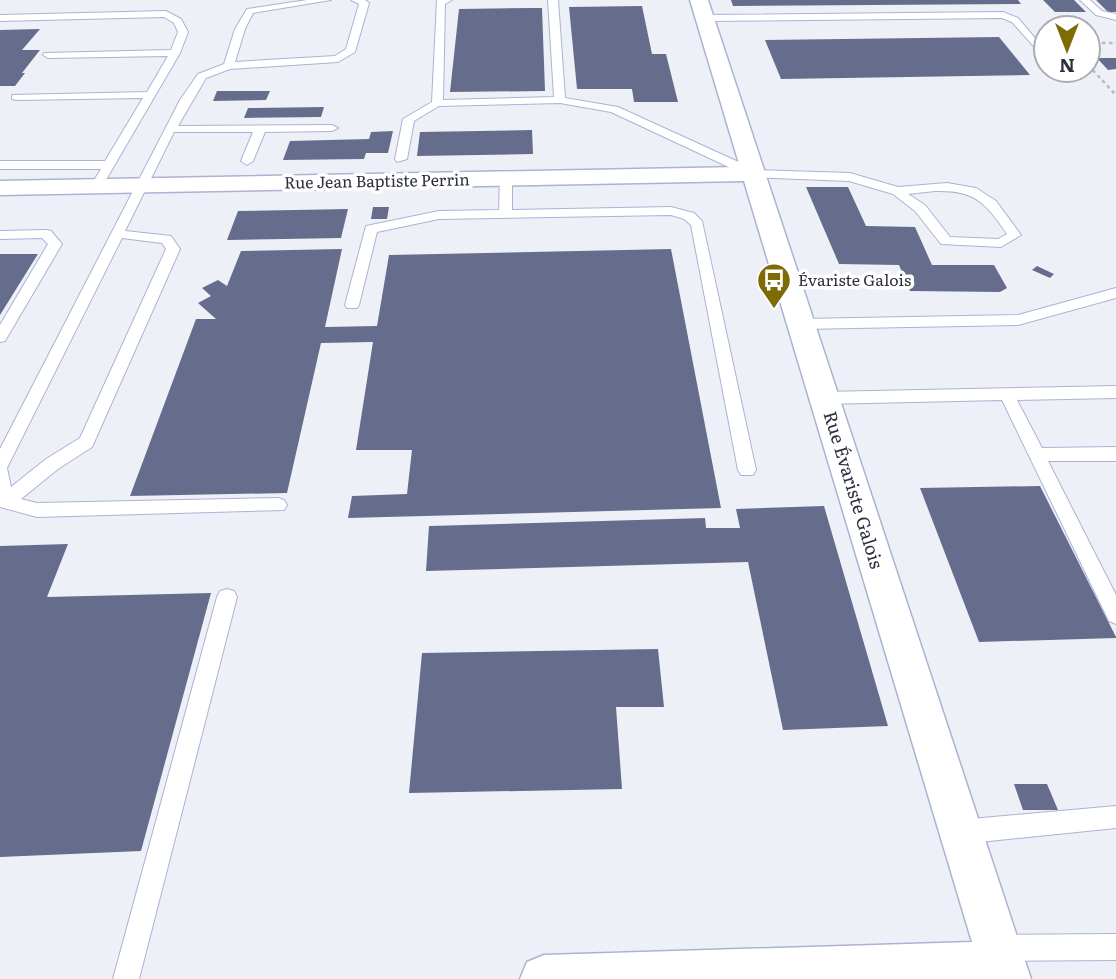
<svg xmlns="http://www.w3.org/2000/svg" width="1116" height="979" font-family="Literata,serif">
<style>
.built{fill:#eef0f8;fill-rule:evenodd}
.building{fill:#666d8c}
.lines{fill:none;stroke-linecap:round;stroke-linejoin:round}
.service-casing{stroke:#abb3d4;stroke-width:2}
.minor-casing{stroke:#abb3d4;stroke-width:3}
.path{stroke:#b8babe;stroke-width:2.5;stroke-dasharray:3.5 3.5;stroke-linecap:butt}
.service{fill:#fff;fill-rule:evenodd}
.minor{fill:#fff;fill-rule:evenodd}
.labels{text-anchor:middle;stroke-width:7;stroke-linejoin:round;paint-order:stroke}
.far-street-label{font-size:16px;fill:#2d313e;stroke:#fff}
.far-poi-label{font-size:16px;fill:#2d313e;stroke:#fff;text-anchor:start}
.street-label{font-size:18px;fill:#2d313e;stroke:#fff}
</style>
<rect width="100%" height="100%" fill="#fafafa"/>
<path class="built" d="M0,0h1116v979h-1116zM1046,28h42v42h-42z"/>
<g class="building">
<path d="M731,0h287l3,4 -288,2z"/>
<path d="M1043,0h31l12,12h-31z"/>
<path d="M1096,0h20v12h-8z"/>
<path d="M642,6l10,48h14l12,48h-44l-2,-13h-55l-8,-82z"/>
<path d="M531,8h11l3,83 -95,1 9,-83z"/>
<path d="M40,29l-18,21h18l-18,23h3l-10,13h-15v-56z"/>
<path d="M999,37l31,38 -249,4 -16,-39z"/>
<path d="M1097,58h19v11l-8,1z"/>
<path d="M217,91h53l-4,9 -53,1z"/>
<path d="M324,107l-3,10 -77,1 4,-10z"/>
<path d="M532,130l1,24 -116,2 3,-24z"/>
<path d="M393,131l-5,22h-22l-2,6 -81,1 7,-19 79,-2 2,-7z"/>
<path d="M806,187h42l18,39 49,1 17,38h62l13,23 -7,4 -90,-1 -11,-26 -60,-1z"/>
<path d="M373,207h16l-2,12h-16z"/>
<path d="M348,209l-7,29 -114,2 11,-29z"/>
<path d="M342,249l-17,78 52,-1 12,-71 282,-6 50,259 -373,10 4,-22 55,-2 5,-44h-56l17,-108 -52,1 -34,150 -157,3 66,-177h20l-18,-16 13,-7 -9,-8 16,-8 9,6 14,-35z"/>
<path d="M0,254h38l-38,61z"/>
<path d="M1037,266l17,8 -4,4 -18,-8z"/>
<path d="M1040,486l76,151v1l-137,4 -59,-154z"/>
<path d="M824,506l64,220 -105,4 -35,-168 -322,9 3,-45 276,-8 1,10h34l-4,-19z"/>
<path d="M68,544l-21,53 164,-4 -70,258 -141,6v-311z"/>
<path d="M658,649l6,58h-48l6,82 -213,4 13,-140z"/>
<path d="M1014,784h33l11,26h-35z"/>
</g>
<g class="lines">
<g class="service-casing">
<g id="service">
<path d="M307,0h24l-78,13 -8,16 -10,33 100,-6 11,-7 13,-45 -8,-4h14l4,3 -14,49 -17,10 -108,7 -24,9 -28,48 154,-1 6,3 -6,3 -67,1 -12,29 -6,4 -6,-4 12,-29h-79l-49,99 46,5 9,13 -88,198 -34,22 -37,30 16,4 241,-5 6,2 3,5 -3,5 -247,7 -37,-10v-58l180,-349 18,-26 26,-10 11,-35 12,-20zM122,238l40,5 4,6 -86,189 -34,21 -35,28 -4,-19z"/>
<path d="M437,0h15l-7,4 -2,96 111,-3 -6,-97h10l7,98 53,9 138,63 94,3 48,14 49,-4 29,5 20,13 25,34 -20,12 -60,-3 -26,-33 -22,-17 -44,-13 -99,-4 -139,-65 -51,-9 -121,3 -25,15 -7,38 -10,3 -2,-3 8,-40 29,-17zM935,191c40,-1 50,11 72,43l-9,5 -48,-2 -25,-32 -17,-11z"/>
<path d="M1080,0h10l12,11 14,3v6l-20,-5z"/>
<path d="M166,11l15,8 7,13 -8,21 -80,137 -4,1 -6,-4 11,-18h-101v-8h105l38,-63 -127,2 -4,-1v-4l135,-3 21,-36 -120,2 -5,-3 1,-2 127,-3 7,-18 -4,-9 -10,-6 -164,4v-6z"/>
<path d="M1003,12l15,6 28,33v9l-34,-38 -10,-4 -298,3 -5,-3 5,-3z"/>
<path d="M506,174l6,4v32l159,-3 23,6 8,8 54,249 -3,5h-12l-3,-5 -47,-245 -7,-6 -13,-4 -232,4 -62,13 -18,73 -2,3h-10l-2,-3 21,-79 73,-15 60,-1 1,-32z"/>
<path d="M46,230l5,1 11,13 -57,97 -5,1v-17l48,-81 -6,-6 -42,1v-8z"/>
<path d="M1116,288v10l-98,27 -217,4 -7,-5 7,-5 217,-4z"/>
<path d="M1116,386v12l-99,2 25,48 74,-1v14h-68l68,134v29l-7,-3 -107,-221 -178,4 -8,-6 8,-6z"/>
<path d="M227,589l7,2 3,6 -98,382h-26l104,-382 3,-6z"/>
<path d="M1116,806v22l-156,16 -8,-4 -4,-8 4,-8 8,-4z"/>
<path d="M1116,934v26l-116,1 -9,-4 -4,-9 4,-9 9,-4z"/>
</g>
</g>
<g class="minor-casing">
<path id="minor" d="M690,0h18l323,979h-511l7,-17 17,-7 428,-13 -228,-761 -744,14v-14l740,-14z"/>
</g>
<g class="path">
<path d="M1088,43h28"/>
<path d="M1088,65l28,30"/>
</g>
<use href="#service" class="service"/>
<use href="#minor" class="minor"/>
</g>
<defs>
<g id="bus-pin" transform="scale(1.75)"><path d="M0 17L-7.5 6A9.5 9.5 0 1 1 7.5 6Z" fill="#7f6b05" stroke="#fff"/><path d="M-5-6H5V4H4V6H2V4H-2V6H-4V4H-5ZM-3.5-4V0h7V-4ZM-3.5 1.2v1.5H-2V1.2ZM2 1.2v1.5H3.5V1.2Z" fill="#fff"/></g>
</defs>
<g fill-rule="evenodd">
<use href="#bus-pin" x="774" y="280"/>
</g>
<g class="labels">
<g class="far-street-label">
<text transform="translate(377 181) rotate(-1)" y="6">Rue Jean Baptiste Perrin</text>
</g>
<g class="far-poi-label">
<text x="798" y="286">Évariste Galois</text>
</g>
<g class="street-label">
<text transform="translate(853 490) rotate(73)" y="6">Rue Évariste Galois</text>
</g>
</g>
<g transform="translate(1067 49) rotate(180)"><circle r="33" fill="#ffffff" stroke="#abadb2" stroke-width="2"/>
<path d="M0-5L12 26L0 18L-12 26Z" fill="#7f6b05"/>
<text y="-10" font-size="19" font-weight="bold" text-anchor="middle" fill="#2d313e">N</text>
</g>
</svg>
